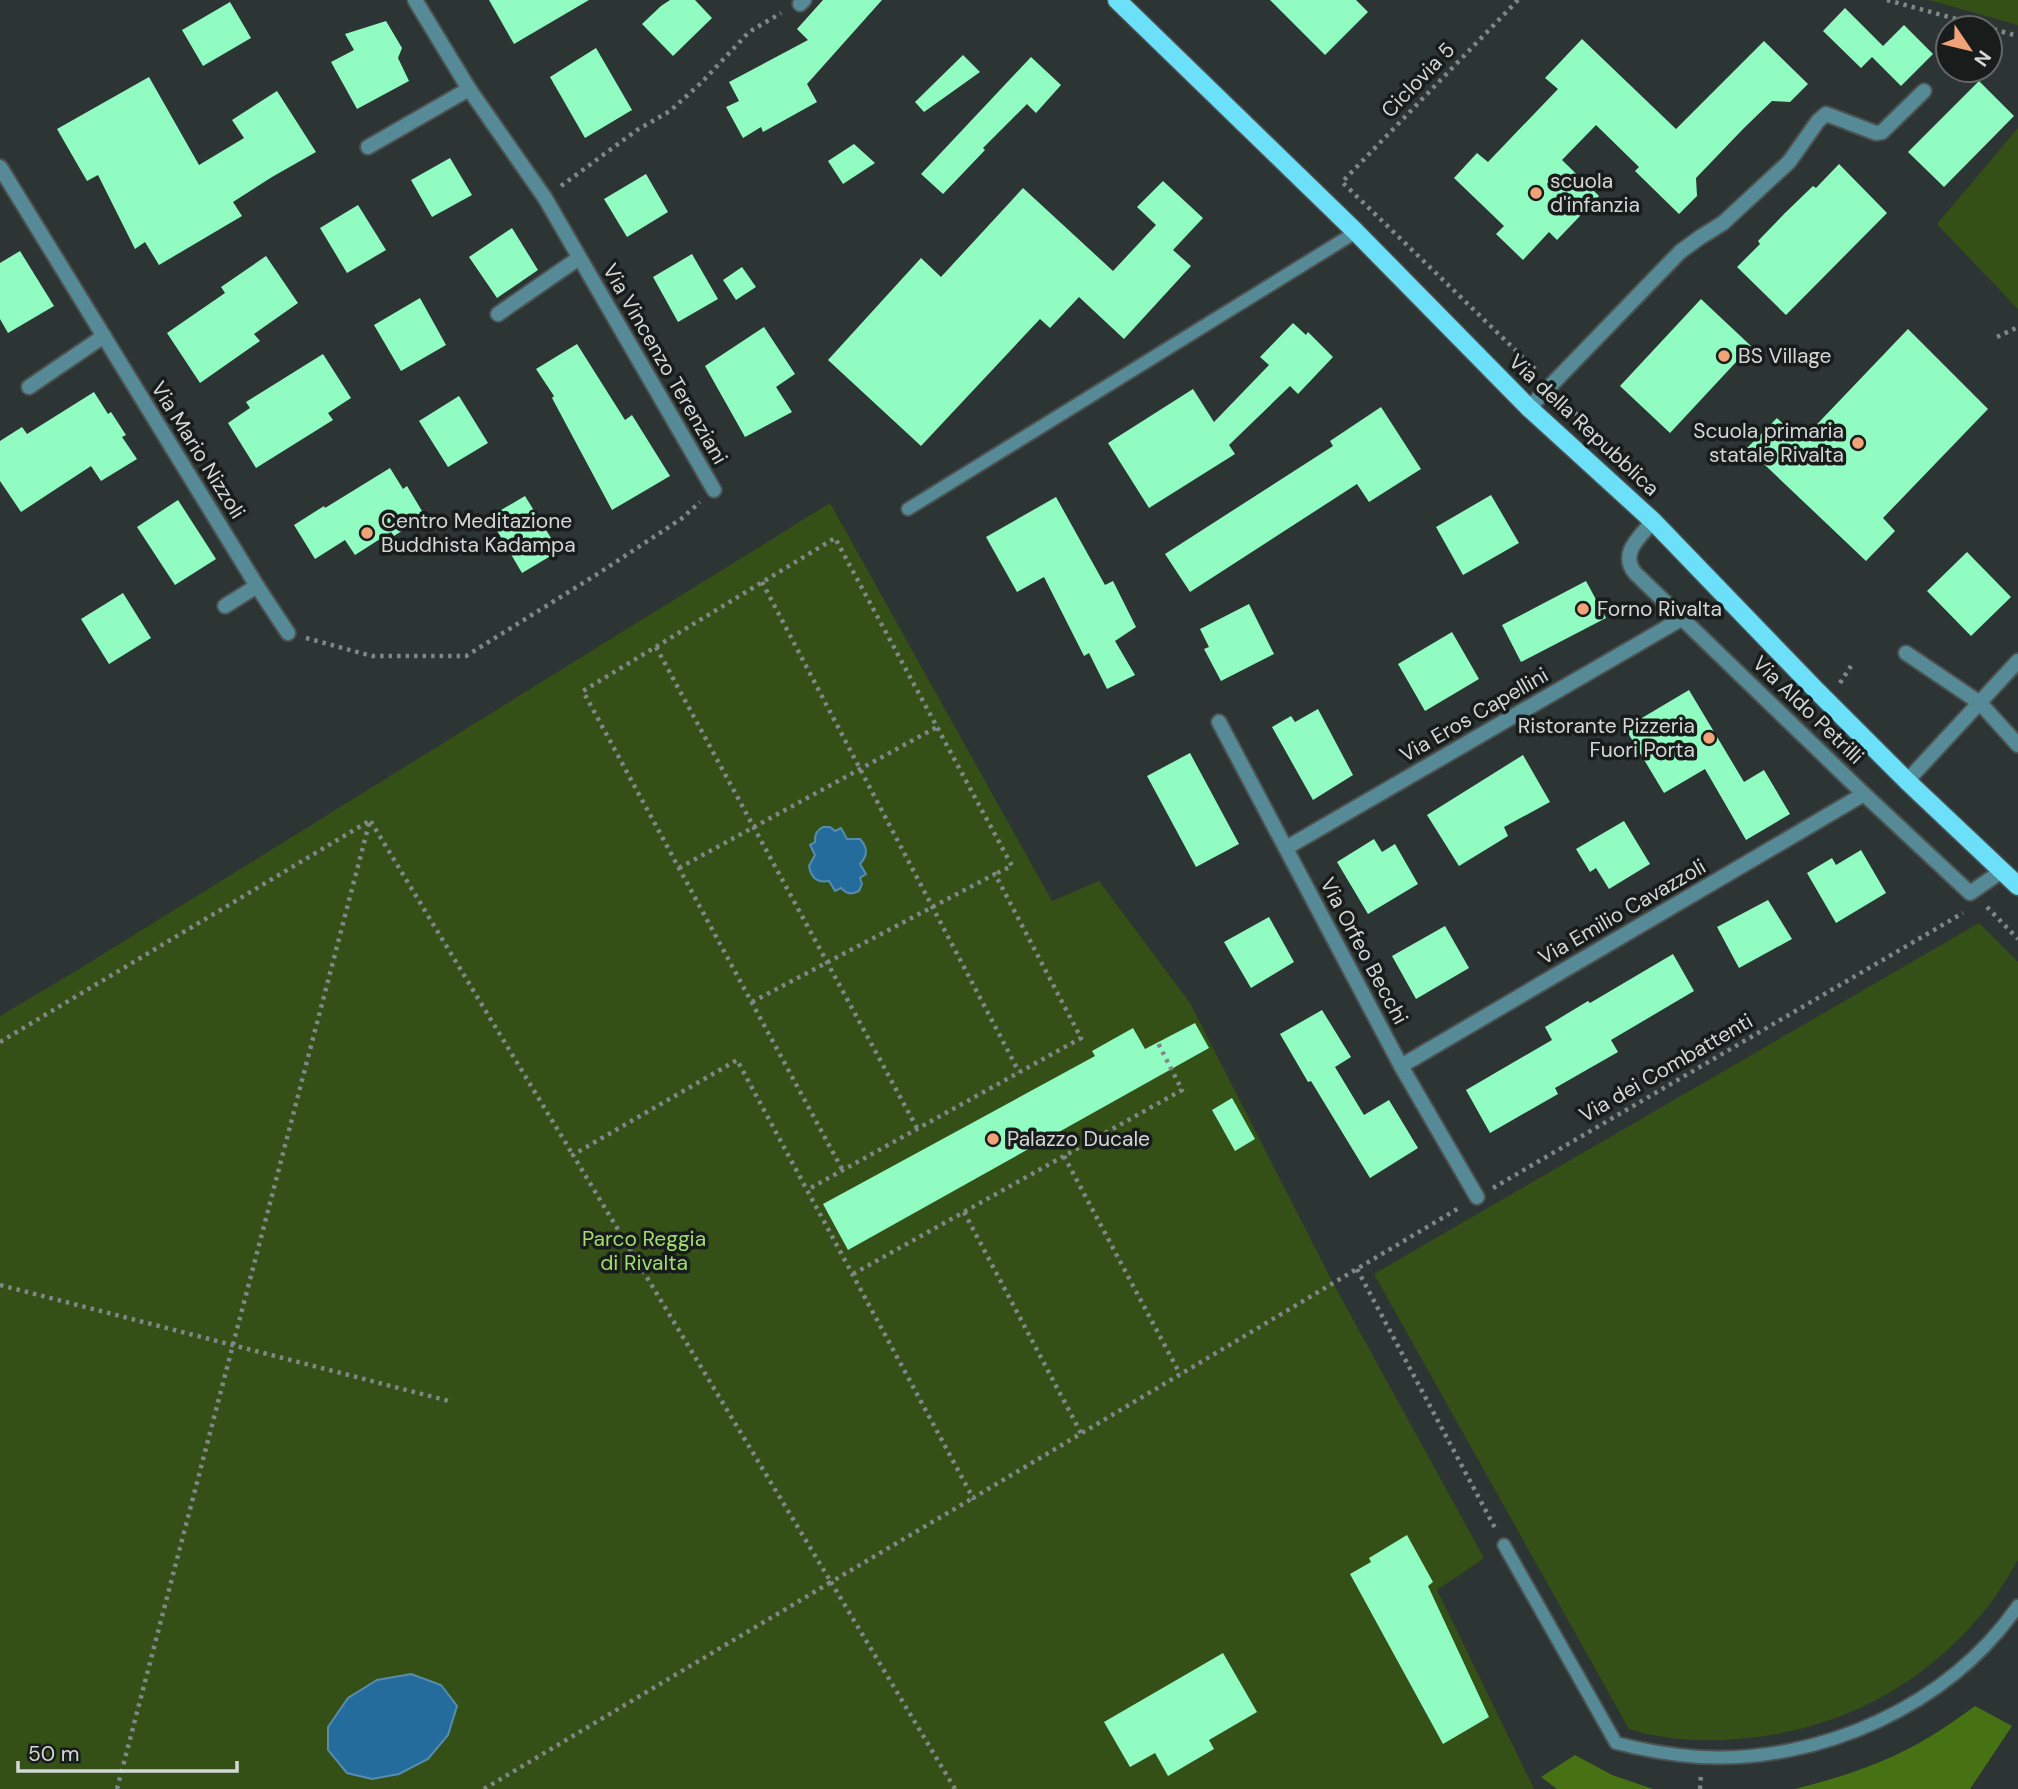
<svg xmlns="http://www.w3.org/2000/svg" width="2018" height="1789" font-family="'DM Sans',sans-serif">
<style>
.green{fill:#345016}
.forest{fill:#477213}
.water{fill:#236c9c;stroke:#588cae;stroke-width:2}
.building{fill:#90fcc2}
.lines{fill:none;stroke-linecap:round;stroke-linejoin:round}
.service-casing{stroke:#4b5251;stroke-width:16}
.minor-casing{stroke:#4b5251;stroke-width:18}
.primary-casing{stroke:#4b5251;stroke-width:21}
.path{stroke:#818786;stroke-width:4.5;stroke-dasharray:3.5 5;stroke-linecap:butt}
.service{stroke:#568a96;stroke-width:12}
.minor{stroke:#568a96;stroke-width:14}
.primary{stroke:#6de0f9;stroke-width:18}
.poi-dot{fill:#f0a278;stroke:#181c1b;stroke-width:2.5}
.labels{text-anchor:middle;stroke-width:7;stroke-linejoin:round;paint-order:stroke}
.street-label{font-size:21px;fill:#d3d8d7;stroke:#181c1b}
.poi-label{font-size:21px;fill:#d3d8d7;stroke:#181c1b;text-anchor:start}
.park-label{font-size:21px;fill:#a2de6b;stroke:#181c1b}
</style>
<rect width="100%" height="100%" fill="#2d3534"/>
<g class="green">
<path d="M1929,0h89v25z"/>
<path d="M2018,128v181l-81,-85z"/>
<path d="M830,503l222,398 47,-20 91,122 143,280 151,275 -47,32 97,199h-1534v-773l76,-45z"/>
<path d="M1979,923l39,39v598c-13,22 -26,44 -43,62 -63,71 -145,110 -239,117 -36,3 -72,1 -107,-10l-255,-455z"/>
</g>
<g class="forest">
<path d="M1975,1706l37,20 -42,63h-175c47,-12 94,-27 136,-53 15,-9 30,-20 44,-30z"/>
<path d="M1575,1755l37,20 41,14h-96l-16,-12z"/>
</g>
<g class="water">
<path d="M823,827h7l5,4 6,-3 6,11h13c8,9 8,16 0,25l6,10 -6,4 2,6 -3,7c-8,4 -12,3 -18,-3l-6,3 -6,-10c-12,2 -18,-3 -20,-15l6,-11 -5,-10 5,-3c0,-8 1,-11 8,-15z"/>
<path d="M411,1674l30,11 16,21 -9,29 -20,24 -29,15 -27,5 -25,-6 -19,-23v-23l20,-29 29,-18z"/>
</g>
<g class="building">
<path d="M489,0h100l-75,44z"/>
<path d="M670,0h25l17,18 -39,38 -31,-32 19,-18z"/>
<path d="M823,0h59l-75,84 10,18 -54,30 -2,-5 -18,11 -17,-31 13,-6 -10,-19 79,-42 -11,-11z"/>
<path d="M1270,0h86l12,12 -43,43z"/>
<path d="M230,2l21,36 -48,28 -21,-36z"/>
<path d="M1845,8l38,38 21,-21 29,29 -32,32 -29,-29 -11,11 -38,-37z"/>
<path d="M386,21l16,27 -4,10 11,23 -52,28 -26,-47 23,-12 -9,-16z"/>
<path d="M1582,39l94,90 88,-88 44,43 -18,18 -18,-1 -28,27 -48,50 1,18 -18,18 -44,-43 4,-4 -43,-42 -34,35 37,36 -42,44 -8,-8 -26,28 -27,-26 8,-8 -50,-48 23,-25 11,9 70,-73 -13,-11z"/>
<path d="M596,48l36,62 -47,28 -35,-61z"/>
<path d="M963,55l17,17 -56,40 -9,-10z"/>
<path d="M1031,57l30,28 -25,28 -9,-9 -44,44 2,2 -42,44 -22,-20z"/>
<path d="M149,77l50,88 45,-27 -12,-18 45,-29 39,61 -44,25 -39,25 9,14 -83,49 -14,-23 -10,7 -37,-74 -11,6 -30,-52z"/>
<path d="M1979,81l35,35 -70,71 -36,-35z"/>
<path d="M854,144l21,19 -32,21 -15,-23z"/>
<path d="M450,158l22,37 -40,22 -21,-37z"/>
<path d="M1839,164l48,49 -101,102 -49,-48 23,-23 -2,-3 27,-28 28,-27 3,2z"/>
<path d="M646,174l22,38 -41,25 -23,-38z"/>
<path d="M1163,181l40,37 -30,32 18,16 -67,73 -45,-42 -29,31 -10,-9 -119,127 -93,-86 93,-102 20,19 82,-89 90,83 43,-46 -19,-18z"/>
<path d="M358,205l28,45 -39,23 -27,-45z"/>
<path d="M512,228l26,42 -41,28 -28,-41z"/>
<path d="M20,251l34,55 -46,27 -8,-14v-56z"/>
<path d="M692,254l26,45 -40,23 -25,-45z"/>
<path d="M266,256l32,47 -44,31 6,7 -60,42 -33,-50 58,-40 -4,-6z"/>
<path d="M742,267l14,20 -20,13 -13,-20z"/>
<path d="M420,298l26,47 -45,26 -27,-46z"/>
<path d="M1701,299l50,47 -81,87 -50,-47z"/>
<path d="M1293,323l13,12 2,-3 25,25 -35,37 -8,-8 -61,59 6,9 -86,54 -41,-65 85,-54 21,33 55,-57 -9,-8z"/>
<path d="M764,327l31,47 -19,13 16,25 -47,25 -40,-71z"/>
<path d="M1908,329l80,80 -105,109 12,13 -29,30 -119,-113 30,-30 24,23z"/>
<path d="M577,344l48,76 7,-5 38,61 -58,34 -60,-112 2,-2 -18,-27z"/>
<path d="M323,354l28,44 -23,15 5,7 -77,48 -28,-45 22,-15 -4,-6z"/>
<path d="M94,392l14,22 3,-2 15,23 -4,2 15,22 -36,22 -10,-15 -70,46 -21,-31v-40l22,-14 5,7z"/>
<path d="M459,396l29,47 -40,24 -29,-46z"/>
<path d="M1381,407l40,62 -52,33 -12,-18 -167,108 -25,-38 168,-108 -3,-5z"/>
<path d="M390,468l13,21 4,-3 18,30 -31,20 -3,-4 -36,23 -10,-15 -30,19 -21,-34 30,-19 1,2z"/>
<path d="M1491,495l28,48 -56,32 -27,-48z"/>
<path d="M525,496l34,55 -37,22 -33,-56z"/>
<path d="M1056,497l49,88 8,-4 23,46 -21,14 20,34 -28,14 -18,-36 -5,3 -40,-79 -27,15 -31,-55z"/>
<path d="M178,500l38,59 -41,26 -38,-58z"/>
<path d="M1967,552l44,45 -40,39 -44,-45z"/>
<path d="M1586,581l20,37 -85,44 -19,-37z"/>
<path d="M123,593l28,45 -42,26 -28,-45z"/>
<path d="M1249,604l25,50 -53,27 -17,-32 5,-2 -9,-18z"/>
<path d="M1452,632l27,47 -54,32 -27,-47z"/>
<path d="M1689,690l55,92 20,-12 26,44 -44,26 -41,-71 -41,24 -39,-65z"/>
<path d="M1318,709l35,66 -40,25 -41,-73 19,-11 4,6z"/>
<path d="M1190,753l49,91 -43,23 -49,-91z"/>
<path d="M1523,755l27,47 -46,25 4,9 -49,30 -32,-51z"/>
<path d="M1624,821l26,43 -41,25 -13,-21 -6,4 -14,-23z"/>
<path d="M1374,839l8,13 13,-8 23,40 -50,30 -31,-52z"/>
<path d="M1861,850l25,43 -50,30 -29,-50 25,-15 4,7z"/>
<path d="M1768,900l24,39 -53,29 -22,-41z"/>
<path d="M1269,917l25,45 -43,26 -27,-46z"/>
<path d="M1445,926l24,42 -53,31 -24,-43z"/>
<path d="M1673,954l21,37 -83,49 7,12 -63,36 3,6 -68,39 -24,-43 86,-50 -7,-13 43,-26 2,2z"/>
<path d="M1322,1010l29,47 -16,10 29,48 25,-15 29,48 -48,30 -59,-97 -3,1 -28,-48z"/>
<path d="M1195,1023l14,25 -361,202 -25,-46 272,-148 -3,-5 41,-23 12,21z"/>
<path d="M1232,1098l23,41 -20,12 -23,-41z"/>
<path d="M1407,1535l26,47 -5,4 61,131 -46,27 -93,-170 21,-12 -2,-4z"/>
<path d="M1223,1653l34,59 -48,28 5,9 -46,27 -13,-23 -25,14 -26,-45z"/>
</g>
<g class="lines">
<g class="service-casing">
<g id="service">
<path d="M908,509l448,-277"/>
<path d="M1504,1545l112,198c27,7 55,12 84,14 121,6 248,-51 318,-151"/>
</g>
</g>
<g class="minor-casing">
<g id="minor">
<path d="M415,0l54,89 76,109 169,292"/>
<path d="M800,4l4,-4"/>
<path d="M368,147l101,-58"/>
<path d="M0,167l257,419 31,47"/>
<path d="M498,314l81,-56"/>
<path d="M29,387l75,-51"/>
<path d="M1529,408l151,-156 19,-14 24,-15 66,-61 29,-41 8,-7 50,19 6,-1 42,-41"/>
<path d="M1653,521c-13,16 -34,32 -18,52l229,221 106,99 32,-22"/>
<path d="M225,606l32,-20"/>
<path d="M1906,653l74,50 38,42"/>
<path d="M1219,722l182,344 76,131"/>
<path d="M1907,781l111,-120"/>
<path d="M1286,848l397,-230"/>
<path d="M1401,1066l463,-272"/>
</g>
</g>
<g class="primary-casing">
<path id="primary" d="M1117,0l239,232 173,176 124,113 162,168 92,92 111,105"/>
</g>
<g class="path">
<path d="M1518,0l-176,182 195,189"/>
<path d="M1887,0l131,36"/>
<path d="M561,186l76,-56 33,-19 32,-29 47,-50 32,-19"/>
<path d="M1997,337l21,-10"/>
<path d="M1564,400l22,25"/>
<path d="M762,582l257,490"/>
<path d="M306,638l66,18h94l133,-83 82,-54 19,-17"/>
<path d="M656,647l261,481"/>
<path d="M1840,683l11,-17"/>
<path d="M679,868l258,-141"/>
<path d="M1987,907l31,32"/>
<path d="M752,1002l243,-128 86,164 -274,152"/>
<path d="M0,1042l369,-221"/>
<path d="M1064,1156l116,218"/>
<path d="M842,1169l-259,-478 252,-153 177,328 -17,8"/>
<path d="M1493,1188l470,-275"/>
<path d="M964,1212l117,221"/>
<path d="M1357,1269l138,259"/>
<path d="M853,1274l329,-184 -24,-47"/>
<path d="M0,1285l449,116"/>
<path d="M117,1789l253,-969 203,335"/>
<path d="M484,1789l347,-207 -258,-427 10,-6 154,-89 236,438 486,-290"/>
<path d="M955,1789l-124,-207 142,-84"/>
<path d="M1700,1789l1,-14"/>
</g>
<use href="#service" class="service"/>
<use href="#minor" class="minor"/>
<use href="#primary" class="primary"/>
</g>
<g class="poi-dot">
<circle cx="1536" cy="193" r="7"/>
<circle cx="1724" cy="356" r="7"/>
<circle cx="1858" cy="443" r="7"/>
<circle cx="367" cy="533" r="7"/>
<circle cx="1583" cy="609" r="7"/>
<circle cx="1709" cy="738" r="7"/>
<circle cx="993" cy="1139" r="7"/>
</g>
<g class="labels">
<g class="street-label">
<text transform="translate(1418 80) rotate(-46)" y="7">Ciclovia 5</text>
<text transform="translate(665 364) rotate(60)" y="7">Via Vincenzo Terenziani</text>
<text transform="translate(1584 425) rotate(43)" y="7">Via della Repubblica</text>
<text transform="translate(198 450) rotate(58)" y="7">Via Mario Nizzoli</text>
<text transform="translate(1808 710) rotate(44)" y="7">Via Aldo Petrilli</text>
<text transform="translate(1474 715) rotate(-30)" y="7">Via Eros Capellini</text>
<text transform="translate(1622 912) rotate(-30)" y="7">Via Emilio Cavazzoli</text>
<text transform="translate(1364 951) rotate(62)" y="7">Via Orfeo Becchi</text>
<text transform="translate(1666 1068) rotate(-30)" y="7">Via dei Combattenti</text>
</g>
<g class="poi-label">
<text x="1550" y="188">scuola<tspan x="1550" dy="24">d'infanzia</tspan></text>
<text x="1738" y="363">BS Village</text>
<text x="1844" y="438" text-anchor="end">Scuola primaria<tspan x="1844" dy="24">statale Rivalta</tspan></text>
<text x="381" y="528">Centro Meditazione<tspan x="381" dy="24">Buddhista Kadampa</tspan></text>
<text x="1597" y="616">Forno Rivalta</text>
<text x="1695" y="733" text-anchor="end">Ristorante Pizzeria<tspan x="1695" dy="24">Fuori Porta</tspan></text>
<text x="1007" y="1146">Palazzo Ducale</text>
</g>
<g class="park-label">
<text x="644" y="1246">Parco Reggia<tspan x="644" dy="24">di Rivalta</tspan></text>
</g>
</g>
<g transform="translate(1969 49) rotate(125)"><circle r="33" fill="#181c1b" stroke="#636766" stroke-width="2"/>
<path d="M0-5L12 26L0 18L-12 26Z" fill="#f0a278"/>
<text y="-10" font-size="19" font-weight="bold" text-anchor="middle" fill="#d3d8d7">N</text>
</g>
<path d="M18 1761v10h219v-10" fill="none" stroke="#d3d8d7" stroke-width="3.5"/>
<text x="28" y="1761" font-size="21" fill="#d3d8d7" stroke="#181c1b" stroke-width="5" paint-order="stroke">50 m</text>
</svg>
